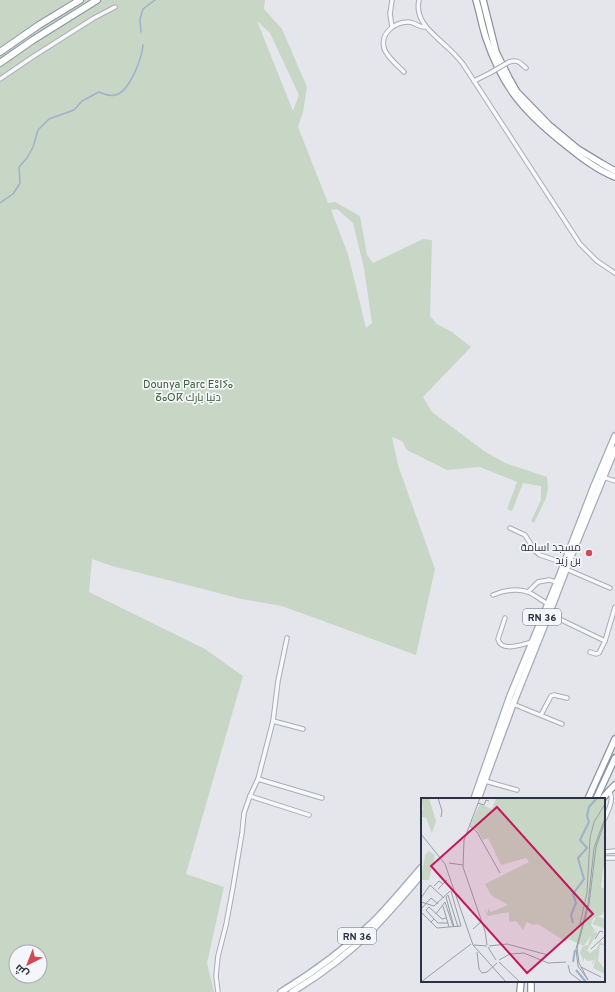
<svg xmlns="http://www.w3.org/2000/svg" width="615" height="992" font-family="Overpass,Cairo,'Noto Sans Tifinagh',sans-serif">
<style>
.green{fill:#c8d6c5;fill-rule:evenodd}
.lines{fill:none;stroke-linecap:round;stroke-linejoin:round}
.stream{stroke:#9eb1cc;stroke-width:1.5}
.minor-casing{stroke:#a9acb7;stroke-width:5.5}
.primary-casing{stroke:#a3aab8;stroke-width:8}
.trunk-casing{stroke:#8b93a3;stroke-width:8}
.motorway-casing{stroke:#8b93a3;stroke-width:8}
.minor{stroke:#f7f8fa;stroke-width:3.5}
.primary{stroke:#fff;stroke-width:5.5}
.trunk{stroke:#fff;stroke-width:5.5}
.motorway{stroke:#fff;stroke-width:6}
.minor-bridge-casing{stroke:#a9acb7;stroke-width:5.5;stroke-linecap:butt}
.minor-bridge{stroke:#f7f8fa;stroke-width:3.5}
.poi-dot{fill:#d24853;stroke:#f4f6f9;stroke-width:1.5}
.labels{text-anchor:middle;stroke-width:3.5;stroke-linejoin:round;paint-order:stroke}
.shield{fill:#f4f6f9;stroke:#676d7b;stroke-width:1}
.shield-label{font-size:10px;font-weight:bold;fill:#2b3245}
.park-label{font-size:11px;fill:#3c6138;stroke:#f4f6f9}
.poi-label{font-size:11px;fill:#2b3245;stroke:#f4f6f9;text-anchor:end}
.inset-river{fill:none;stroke:#9eb1cc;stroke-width:2}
.inset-road{fill:none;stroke:#9a9ea9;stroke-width:1}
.view{fill:#c2185b;fill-opacity:0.15;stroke:#c2185b;stroke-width:2}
.inset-edge{fill:none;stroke:#2b3245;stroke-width:2}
</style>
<rect width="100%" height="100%" fill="#e4e6ec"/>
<path class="green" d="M0,0h265l-1,9 18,20 25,58 -4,25 -5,15 30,76 7,-1 25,14 7,39 6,8 50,-24 9,1 -2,76 7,8 15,8 19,15 -48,50 9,15 52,39 21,12 42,14 1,12 -2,9 -12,25 -3,-2 10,-21v-14l-18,-3 -11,28 -5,-2 10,-27 -37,-15 -33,3 -40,-20 -5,-9 -10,-4 6,28 37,104 -19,86 -134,-49 -41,-7 -30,-8 -99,-25 -20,-7 -3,33 116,57 38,27 -57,198 38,13 -17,76 7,29h-214zM257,21l13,12 29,62 -6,16zM337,209l16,14 11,45 8,55 -6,5 -18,-74 -17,-44zM16,952h24v24h-24z"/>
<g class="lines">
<g class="stream">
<path d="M141,32l-1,-13 3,-10 12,-9"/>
<path d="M0,203l13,-9 7,-11 -1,-16 8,-9 6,-11 5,-17 11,-11 25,-9 8,-9 17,-9c5,2 10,5 16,3 14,-2 27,-37 28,-50"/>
</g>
<g class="minor-casing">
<g id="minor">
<path d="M392,0l-2,14 2,13"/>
<path d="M419,0c-5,22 16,35 29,48 6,5 10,10 15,16l117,180 17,17 18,12"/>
<path d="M509,62c9,-3 11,1 17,6"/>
<path d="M404,72c-6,-6 -18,-16 -20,-24 -4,-15 11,-26 24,-26 7,0 11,6 18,5"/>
<path d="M0,79l34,-23 60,-38 21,-11"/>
<path d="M474,81l16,-8"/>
<path d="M603,477l12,4"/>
<path d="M510,528l15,7 10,16 5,4 24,8"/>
<path d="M566,569l44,19"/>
<path d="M528,592l10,-10 11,-2 8,2"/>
<path d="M493,595c12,-5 23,-7 35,-3 7,3 13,8 20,12"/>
<path d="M549,614l56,27"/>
<path d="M505,618l-7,21c3,14 25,5 34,3"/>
<path d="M590,652l6,2 3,-1 6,-12 10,-34"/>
<path d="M513,704l49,20"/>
<path d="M541,715l10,-19 3,-1 13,3"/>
<path d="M273,721l30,8"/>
<path d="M258,779l64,19"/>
<path d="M485,781l32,9"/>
<path d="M250,796l59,19"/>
<path d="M604,820c4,-9 11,-21 5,-29"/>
<path d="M604,852l11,-1"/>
<path d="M604,858h11"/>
<path d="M218,992l-2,-16 2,-20 8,-31 7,-38 9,-54 2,-20 6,-17 8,-17 15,-58 5,-40 9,-43"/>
</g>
</g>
<g class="primary-casing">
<g id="primary">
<path d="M474,799l36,-103 47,-114 37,-96 21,-50"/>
<path d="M478,799l35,-95 36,-90 23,-60 43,-105"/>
<path d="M281,992c33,-20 64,-43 92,-70 17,-17 33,-37 49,-55"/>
<path d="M292,992c28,-17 55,-37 78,-60 18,-18 35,-38 52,-58"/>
</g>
</g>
<g class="trunk-casing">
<g id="trunk">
<path d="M476,0c4,13 6,26 10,38 16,48 37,73 76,104 16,13 33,27 53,35"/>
<path d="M483,0l13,52 13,26 8,14 31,32 30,25 23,14 14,8"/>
<path d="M588,799l27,-60"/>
<path d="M596,799l19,-41"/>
<path d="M602,799l7,-8 6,-6"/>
<path d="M520,992l1,-11"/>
<path d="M531,992v-11"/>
</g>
</g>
<g class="motorway-casing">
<g id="motorway">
<path d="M0,52l39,-27 41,-25"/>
<path d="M0,63l33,-23 64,-40"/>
</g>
</g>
<use href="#minor" class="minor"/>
<use href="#primary" class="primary"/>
<use href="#trunk" class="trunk"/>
<use href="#motorway" class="motorway"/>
<g class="minor-bridge-casing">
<path id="minor-bridge" d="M490,73l19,-11"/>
</g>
<use href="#minor-bridge" class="minor-bridge"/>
</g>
<circle class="poi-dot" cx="589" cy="553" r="4"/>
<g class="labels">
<g class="shield">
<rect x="523" y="609" width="38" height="16" rx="3"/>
<rect x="338" y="928" width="38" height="16" rx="3"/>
</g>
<g class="shield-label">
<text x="542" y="621">RN 36</text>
<text x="357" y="940">RN 36</text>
</g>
<g class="park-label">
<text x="188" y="388">Dounya Parc ⴹⵓⵏⵢⴰ<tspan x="188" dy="13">ⵒⴰⵔⴽ دنيا بارك</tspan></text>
</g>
<g class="poi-label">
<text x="581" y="551">مسجد اسامة<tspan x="581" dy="13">بن زيد</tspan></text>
</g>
</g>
<g transform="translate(421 798)">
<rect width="184" height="184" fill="#e4e6ec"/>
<path d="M0,0h8l7,23 -4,12 -6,-15 -5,-2 2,-8zM75,0h109v59l-4,30 4,2v18l-2,7 -10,5 -2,6 4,5 -3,4 5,-3v3l-10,16 3,3 7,-5 3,-7 3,3 2,-2v3h-5l-2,15 7,10v4l-12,-6 3,-11 -4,8 1,-5 -5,1 -4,-3v4l-4,-9 2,-6 6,-2 3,-10 -7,11 -16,-7 -2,3 -28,-18 -5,1 -6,-3 -4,8 -7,-9 -7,1v-10l-21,4 -2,-3 -1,-4 3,5v-6l3,4 17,-7 -17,-10 -6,-11 44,-22 -3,-4 -25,7 -13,-27 -5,2 -6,-10 -7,-5 10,-21 12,5zM8,53l6,4 -6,25h-8l4,-25zM176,118l8,3v10l-13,-5z" fill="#c8d6c5"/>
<path class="inset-river" d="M152,125l-2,-8 5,-12 -3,-9 11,-15 -6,-21 9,-10 -7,-8 9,-18 -2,-6 2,-9 8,-9M152,164l2,-12M155,172l10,12"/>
<path class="inset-road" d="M17,0l4,13 -1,6M59,0l-16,42 -1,27 22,64 2,14M57,5l6,2 2,-5 3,1M184,20l-11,30 -6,56 -12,45 2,17 10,14 -9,-17 -2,-15 12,-44 7,-57 9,-26M49,28l7,6 23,41M0,36l24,30 28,81 33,37M28,65l14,2M13,88l5,-5 4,3M17,91l9,-9M0,100l9,-13 14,13M0,104l13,4 16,-15M24,104l8,24M22,108l6,21M0,111l10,-11 7,6M0,114l16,16 24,-2 -10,-35M15,116l9,-12M13,121l4,4h10M10,124l3,-3 -8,-9 3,-3 13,12 4,-1M159,126l7,-31 3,-55 4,-16 11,-18M33,129l-8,-30 2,-2 10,32M52,131l9,-8M174,141l5,-8 3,1M53,147l13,1M68,148l18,-2 41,11M67,149l8,13M170,151l14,-13M56,154l2,17 3,4 5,-1 10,-9M78,162l11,-6 14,-1 24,10 18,-1M78,164l21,20M147,167l2,8 12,9M160,169l20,10M0,184l50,-38"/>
<path class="view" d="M76,9l96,107 -66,59 -96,-107z"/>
<rect width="184" height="184" class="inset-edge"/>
</g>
<g transform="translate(28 964) rotate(222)"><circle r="19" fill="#f4f6f9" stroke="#a4a8b1"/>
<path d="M0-3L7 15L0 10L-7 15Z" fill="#d24853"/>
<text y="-6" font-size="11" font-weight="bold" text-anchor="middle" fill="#2b3245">ش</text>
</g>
</svg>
